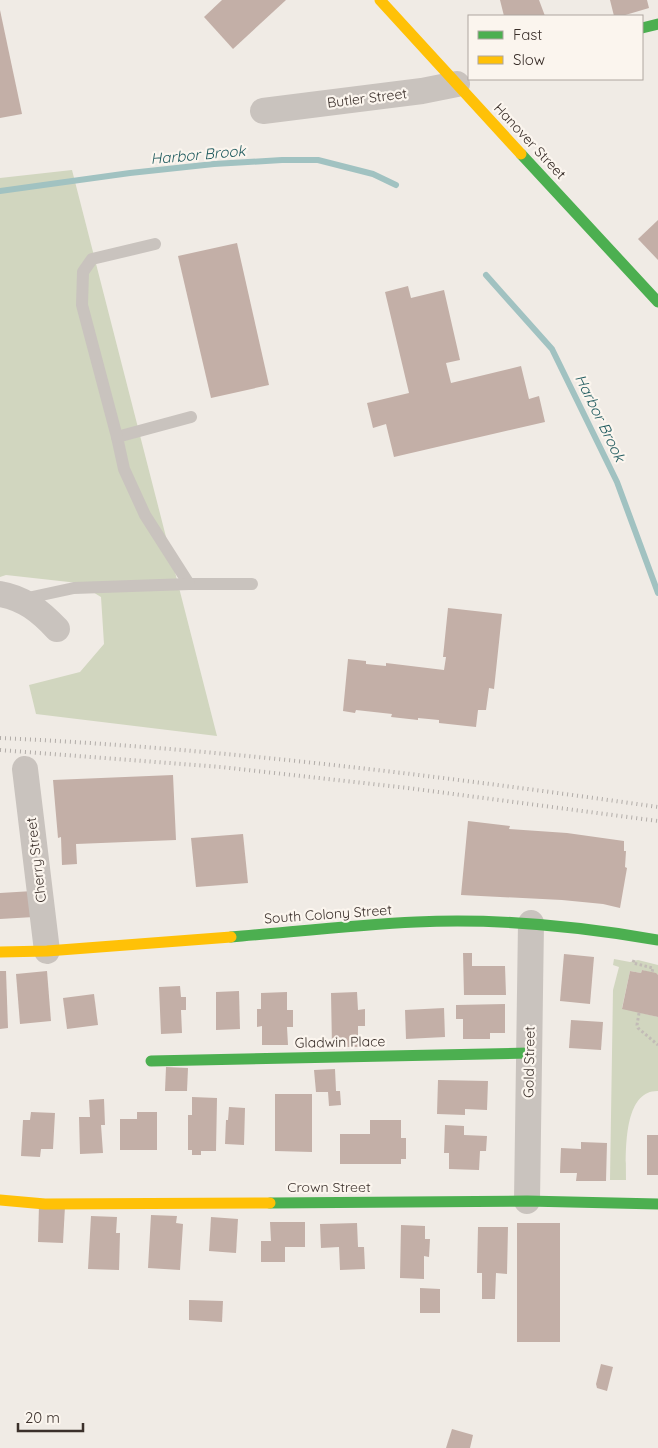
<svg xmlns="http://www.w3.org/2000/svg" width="658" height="1448" font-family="Quicksand,sans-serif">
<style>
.green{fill:#d1d6bf}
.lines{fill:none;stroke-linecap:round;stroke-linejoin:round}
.stream{stroke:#a1c2c1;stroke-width:6}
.building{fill:#c3afa7}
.path{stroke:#c2bbb6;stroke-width:3;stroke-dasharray:2.5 2.5;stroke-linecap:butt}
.lane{stroke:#c9c3be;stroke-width:12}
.street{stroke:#c9c3be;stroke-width:26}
.fast{stroke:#4caf50;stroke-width:11}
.slow{stroke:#ffc107;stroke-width:11}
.rail{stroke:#b1aca8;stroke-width:4;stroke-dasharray:1 4;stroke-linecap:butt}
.labels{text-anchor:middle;stroke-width:4.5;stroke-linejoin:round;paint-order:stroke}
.street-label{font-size:14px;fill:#3b302b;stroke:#fbf5ee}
.water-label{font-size:15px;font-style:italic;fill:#1f5a5e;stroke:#fbf5ee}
</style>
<rect width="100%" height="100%" fill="#f0ebe5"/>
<g class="green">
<path d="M72,170l145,566 -181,-22 -7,-29 51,-13 24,-28 -3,-47 -23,-14 -72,-8 -6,2v-399z"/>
<path d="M614,959l16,3 8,-2 20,5v10l-16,-5 -1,3 -11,-2 -8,37 36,9v74c-36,-1 -32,65 -32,89h-16l3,-190 6,-23 -6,-2z"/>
</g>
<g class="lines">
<g class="stream">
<path d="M0,191l130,-18 84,-9 68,-4h36l55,14 23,11"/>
<path d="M486,275l66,74 65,133 41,111"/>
</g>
</g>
<g class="building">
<path d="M222,0h64l-53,49 -29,-32z"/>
<path d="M500,0h39l6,16h-41z"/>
<path d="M610,0h37l2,8 -27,8h-8z"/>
<path d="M0,10l22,104 -22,4z"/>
<path d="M658,220v40l-20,-21z"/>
<path d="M237,243l32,142 -58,13 -33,-142z"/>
<path d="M408,286l3,12 33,-8 16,70 -14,3 5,20 70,-17 8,33 10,-3 6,26 -151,35 -8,-33 -13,4 -6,-25 42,-10 -24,-101z"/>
<path d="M448,608l54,6 -8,75 -5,-1 -3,22h-8l-2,17 -37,-4v-3l-21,-2v2l-27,-3 1,-3 -36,-4 -1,3 -12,-2 5,-52 18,2v3l20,2v-3l58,7 2,-13h-3z"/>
<path d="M173,775l3,65 -100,4 1,20 -15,1 -1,-28 -3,1 -5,-58z"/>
<path d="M468,821l42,5 -1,3 58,4 57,8v10h2l-1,16 2,1 -7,40 -17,-4 -41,-4 -101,-5z"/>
<path d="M243,834l5,49 -52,4 -5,-49z"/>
<path d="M33,891l1,26 -34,2v-26z"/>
<path d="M463,953h9v13h33l1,29h-42z"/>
<path d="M564,954l30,3 -4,47 -30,-3z"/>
<path d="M642,970l14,3 2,2v42l-36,-8 8,-38 11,2z"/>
<path d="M0,971h6l2,57 -8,1z"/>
<path d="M47,971l4,50 -31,3 -4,-50z"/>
<path d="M180,986l1,11h5v13h-5l1,23 -21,1 -2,-47z"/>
<path d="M239,991l1,38 -24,1v-38z"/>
<path d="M287,992v18h6v17h-6l1,18h-26v-19l-5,1v-18h4v-16z"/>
<path d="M357,992l1,18 7,-1v17h-7v21h-26l-1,-54z"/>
<path d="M94,994l4,31 -31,4 -4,-31z"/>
<path d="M505,1004v29h-15v6h-27v-20h-7v-14z"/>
<path d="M444,1008l1,29 -39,2 -1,-29z"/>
<path d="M571,1020l32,2 -2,28 -32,-2z"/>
<path d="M166,1067l22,1 -1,23h-22z"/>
<path d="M335,1069l1,22h4l1,14 -12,1 -1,-14h-12l-2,-22z"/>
<path d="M438,1080l50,1 -1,29 -22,-1v6l-28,-1z"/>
<path d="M275,1094h37v58l-37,-1z"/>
<path d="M192,1097l25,1 -1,53h-15v4h-9v-5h-4v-35h4z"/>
<path d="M104,1099l1,26h-4l2,28 -23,1 -1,-37h11l-1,-17z"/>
<path d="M229,1107l16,1 -1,37 -19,-1 1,-24h2z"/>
<path d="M31,1112l24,1 -2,36h-12l-1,8 -19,-1 2,-36h7z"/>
<path d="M137,1112h20v38h-37v-31h17z"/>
<path d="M370,1120h31v18h5v21h-5v5h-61v-30h30z"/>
<path d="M445,1125l19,1v9l23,1 -1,15h-6l-1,19 -30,-1v-16h-5z"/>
<rect x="647" y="1135" width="11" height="40"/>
<path d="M581,1142l26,1 -1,38h-30l1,-8h-17l1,-25 20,1z"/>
<path d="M39,1205l26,1 -2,37 -25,-1z"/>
<path d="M151,1215l26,1 -1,7 7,1 -3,46 -32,-2z"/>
<path d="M91,1216l26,1 -1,16h4l-1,37 -31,-1z"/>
<path d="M211,1217l27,2 -2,34 -27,-2z"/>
<path d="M270,1222h35v25h-20v15h-24v-21h10z"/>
<path d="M357,1223l1,24h6l1,22 -25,1 -1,-23 -18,1 -1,-24z"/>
<rect x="517" y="1223" width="43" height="119"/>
<path d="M401,1225l24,1v13h5l-1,18 -5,-1v23l-24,-1z"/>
<path d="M478,1227h30l-1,47 -11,-1 -1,26h-13v-26h-5z"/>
<path d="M420,1288l20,1v24h-20z"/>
<path d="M189,1300l34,1 -1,21 -33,-2z"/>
<path d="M601,1364l12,3 -6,24 -10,-3 -1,-4z"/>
<path d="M452,1429l21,6 -3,13h-24z"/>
</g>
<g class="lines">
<g class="path">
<path d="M634,960l-1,3 20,5 -1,4"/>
<path d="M639,1013l-2,12 1,3 20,17"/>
</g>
<g class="lane">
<path d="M191,417l-74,20 7,32 21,46 44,69h63"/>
<path d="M117,437l-35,-132 1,-33 9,-13 63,-15"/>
<path d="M23,599l51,-11 115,-4"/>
</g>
<g class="street">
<path d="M263,111l159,-20 35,-7"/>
<path d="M0,594c24,4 40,17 57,35"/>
<path d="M25,769l22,182"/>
<path d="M527,1201l4,-278"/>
</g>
<g class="fast">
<path d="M642,28l16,-4"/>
<path d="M521,154l137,148"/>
<path d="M231,937c61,-5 123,-12 185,-15 81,-4 162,4 242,18"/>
<path d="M151,1061l378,-8"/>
<path d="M270,1203l257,-2 131,3"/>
</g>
<g class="slow">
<path d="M380,0l141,154"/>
<path d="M0,952l47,-1 184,-14"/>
<path d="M0,1200l45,4 225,-1"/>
</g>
<g class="rail">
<path d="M0,738c220,10 440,38 658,69"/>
<path d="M0,750l221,17 187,21 250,33"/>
</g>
</g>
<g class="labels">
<g class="street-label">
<text transform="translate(367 98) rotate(-7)" y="5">Butler Street</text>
<text transform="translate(530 141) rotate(47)" y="5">Hanover Street</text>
<text transform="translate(36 860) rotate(-97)" y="5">Cherry Street</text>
<text transform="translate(328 914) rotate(-4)" y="5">South Colony Street</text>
<text transform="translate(340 1042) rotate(-1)" y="5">Gladwin Place</text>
<text transform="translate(529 1062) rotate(-89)" y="5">Gold Street</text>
<text x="329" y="1192">Crown Street</text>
</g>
<g class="water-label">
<text transform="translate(198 155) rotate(-5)" y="5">Harbor Brook</text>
<text transform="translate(600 418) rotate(64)" y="5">Harbor Brook</text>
</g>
</g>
<rect x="468" y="15" width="175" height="65" fill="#fbf5ee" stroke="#aea6a0"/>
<rect x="478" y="31" width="25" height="8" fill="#4caf50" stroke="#aea6a0"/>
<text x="513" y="40" font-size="15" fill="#3b302b">Fast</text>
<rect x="478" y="56" width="25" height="8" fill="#ffc107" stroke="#aea6a0"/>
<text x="513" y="65" font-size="15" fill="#3b302b">Slow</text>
<path d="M18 1423v8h65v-8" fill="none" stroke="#3b302b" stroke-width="2.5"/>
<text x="25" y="1423" font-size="15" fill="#3b302b" stroke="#fbf5ee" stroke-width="4" paint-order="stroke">20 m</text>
</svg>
